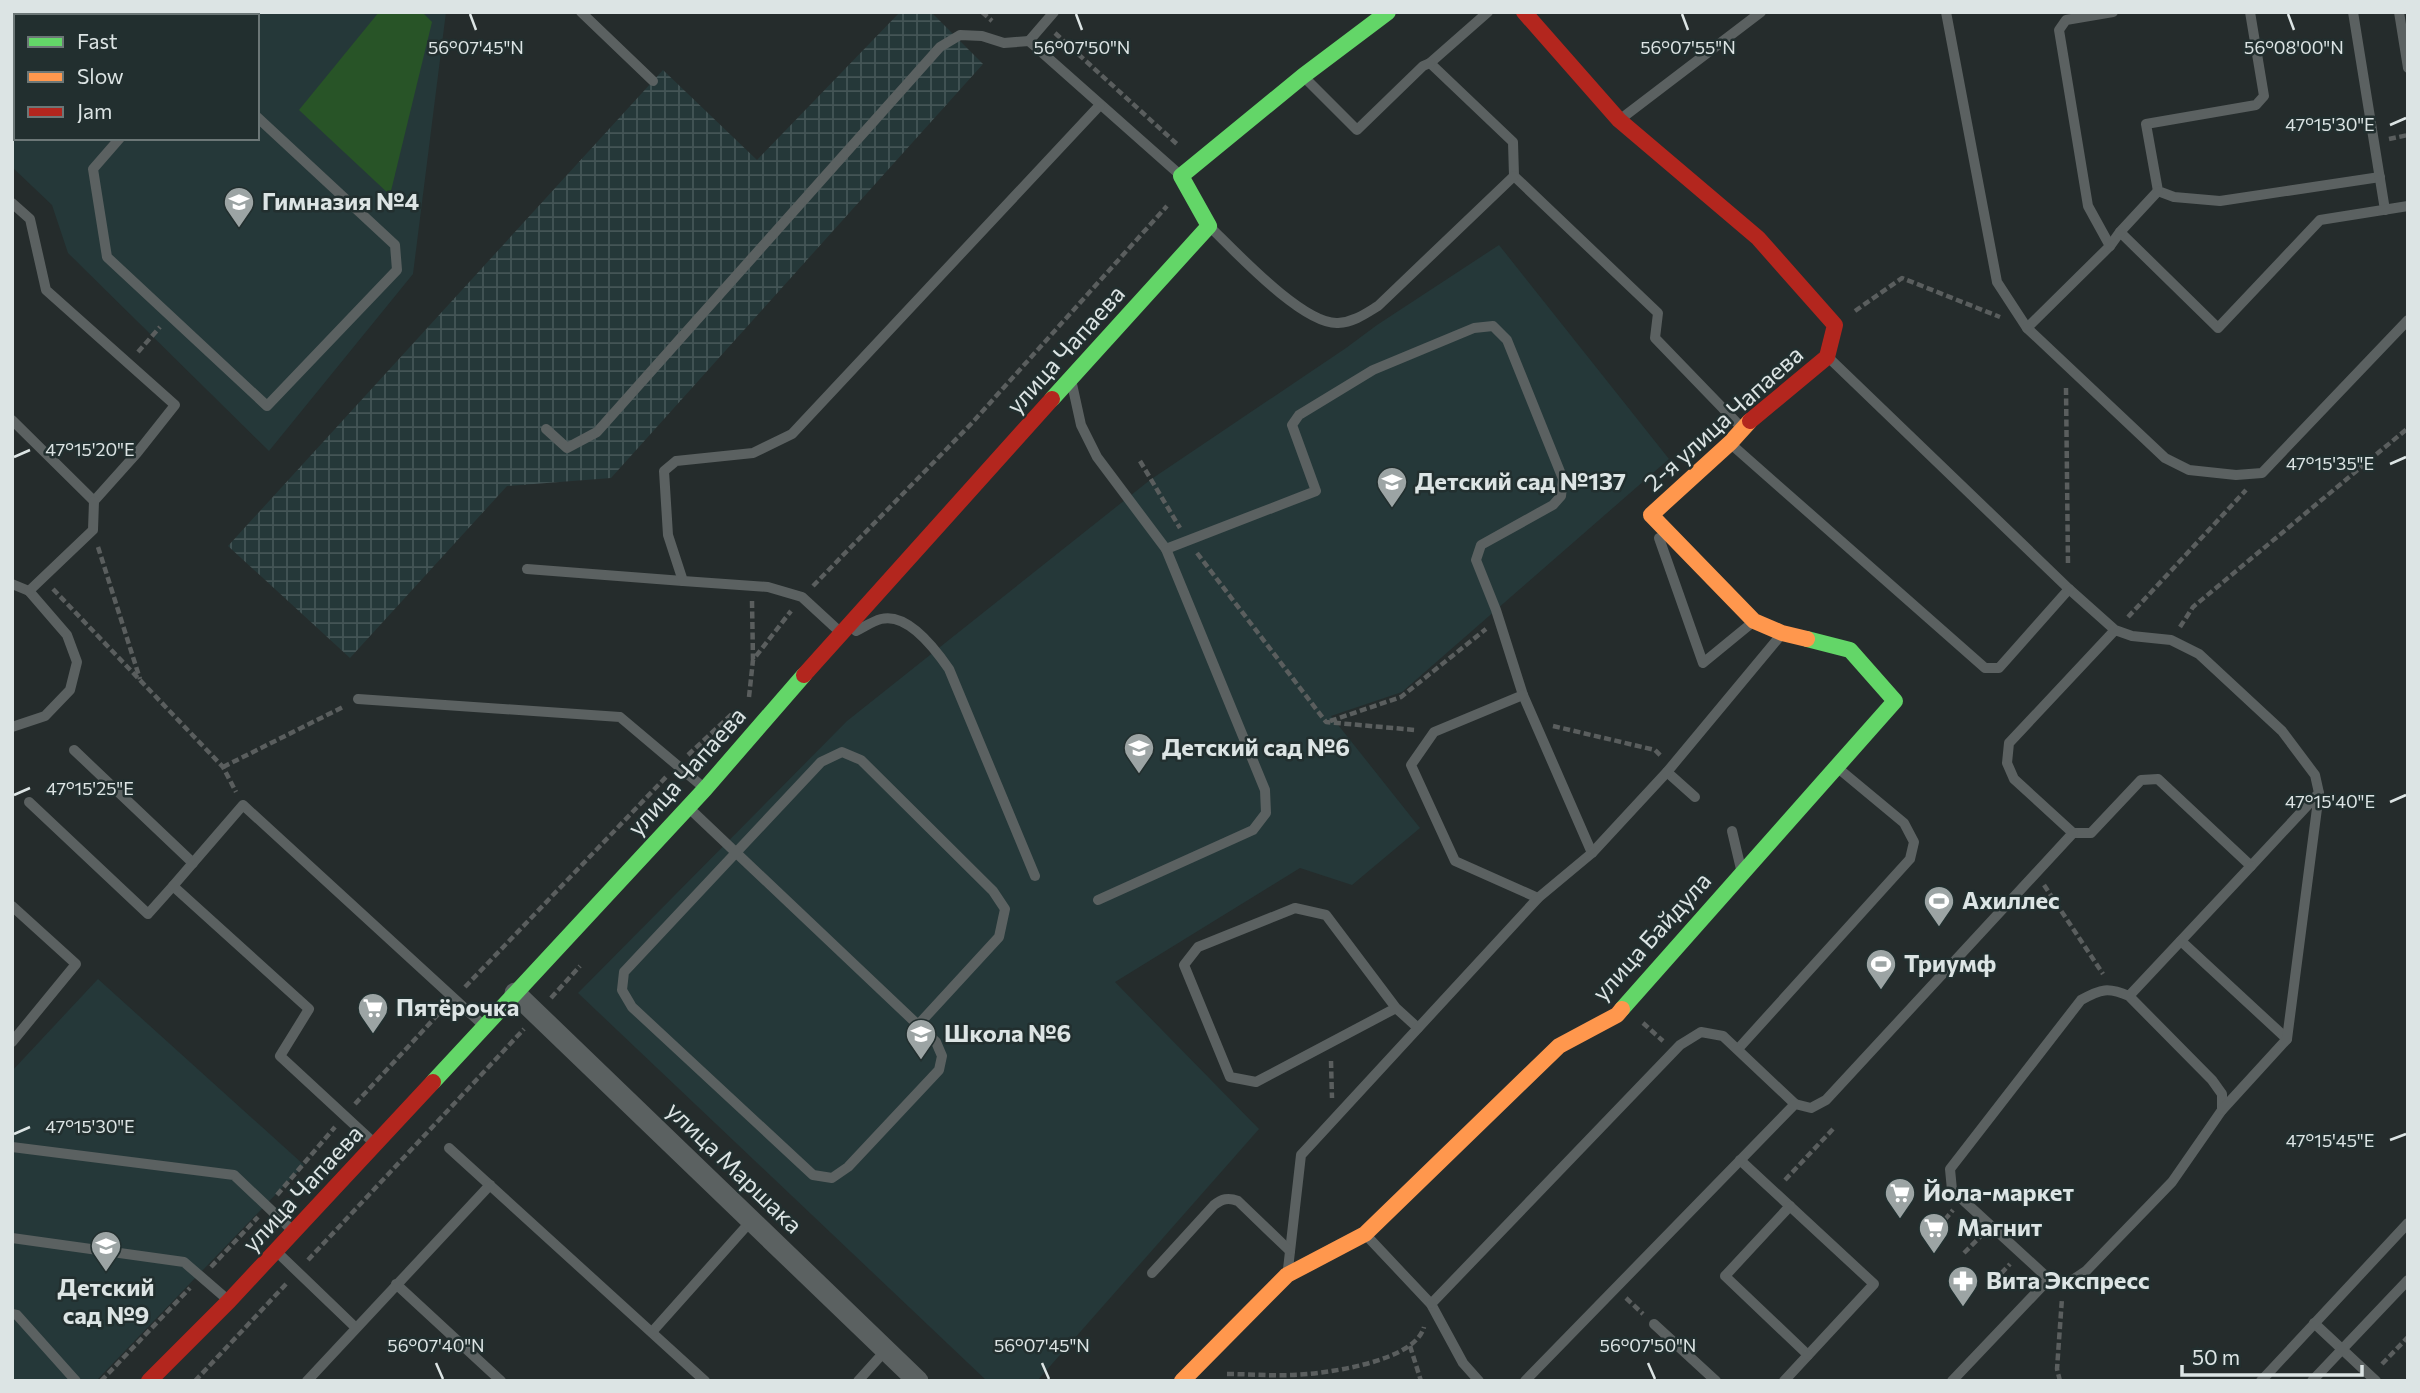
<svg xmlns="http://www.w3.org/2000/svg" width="2420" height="1393" font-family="Commissioner,sans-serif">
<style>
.built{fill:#253839}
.industrial{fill:url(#industrial-grid)}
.green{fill:#285427}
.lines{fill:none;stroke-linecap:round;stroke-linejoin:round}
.path{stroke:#5a5e5e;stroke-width:4.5;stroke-dasharray:7 3.5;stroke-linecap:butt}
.lane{stroke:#5b6161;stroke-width:10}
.street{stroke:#5b6161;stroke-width:21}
.fast{stroke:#63d668;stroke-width:16}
.slow{stroke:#ff974d;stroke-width:16}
.jam{stroke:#b3261e;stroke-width:16}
.ticks{fill:none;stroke:#dce4e4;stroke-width:2.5}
.labels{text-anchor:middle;stroke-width:5;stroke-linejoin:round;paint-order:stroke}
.poi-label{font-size:24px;font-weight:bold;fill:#dce4e4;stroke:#222f2f;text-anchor:start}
.street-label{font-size:24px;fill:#dce4e4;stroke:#222f2f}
.ticks-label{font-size:18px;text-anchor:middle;fill:#dce4e4;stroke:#222f2f;stroke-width:5;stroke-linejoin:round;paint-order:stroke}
</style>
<defs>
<pattern id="industrial-grid" width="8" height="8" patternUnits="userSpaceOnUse" patternTransform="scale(1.75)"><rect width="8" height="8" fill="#253839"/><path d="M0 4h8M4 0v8" fill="none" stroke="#445556"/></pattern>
</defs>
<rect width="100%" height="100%" fill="#252c2c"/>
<g class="built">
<path d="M108,12h338l-33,262 -144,177 -201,-198 -16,-48 -40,-38v-50l4,-4v25h241v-122h-153z"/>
<path d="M1499,245l170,214 -267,233 -71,24 89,112 -68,57 -52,-17 -185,114 144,147 -222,252h-50l-409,-388 269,-272 303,-241 196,-132 31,-23z"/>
<path d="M98,979l206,186 -208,216h-84v-310z"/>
</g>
<path class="industrial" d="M900,12h31l52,52 -372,414 -104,8 -157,172 -122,-112 435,-476 94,90z"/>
<g class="green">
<path d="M12,12h82l-3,4h-75v83l-4,3z"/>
<path d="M379,12h43l10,10 -42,173 -91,-85z"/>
</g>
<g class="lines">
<g class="path">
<path d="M982,12l10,9"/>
<path d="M1055,33l123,112"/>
<path d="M2389,139l19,-4"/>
<path d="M1855,311l47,-33 98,39"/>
<path d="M138,352l22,-25"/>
<path d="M2066,388l2,177"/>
<path d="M1140,461l40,67"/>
<path d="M98,547l42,132"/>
<path d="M1197,553l129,169 89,8"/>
<path d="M813,586l158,-162 196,-218"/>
<path d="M53,589l170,178 13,25"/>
<path d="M752,601l1,58"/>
<path d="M2128,617l118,-127"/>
<path d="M2180,627l13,-20 215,-179"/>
<path d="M749,697l4,-37 38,-49"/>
<path d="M1330,721l71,-24 85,-68"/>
<path d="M1553,726l102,24 6,6"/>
<path d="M688,755l45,-42"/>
<path d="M223,767l122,-61"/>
<path d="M2044,885l59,89"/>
<path d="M465,987l202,-211"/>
<path d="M551,998l29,-32"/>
<path d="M1643,1023l20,18"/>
<path d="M1331,1061l1,37"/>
<path d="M355,1104l89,-96"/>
<path d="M1785,1180l48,-51"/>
<path d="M277,1195l58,-68"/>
<path d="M1938,1228l15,-18"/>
<path d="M1964,1253l17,-17"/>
<path d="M308,1260l216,-231"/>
<path d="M211,1267l47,-50"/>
<path d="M1994,1281l16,-17"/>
<path d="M1626,1298l17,16"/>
<path d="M1410,1346l11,35"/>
<path d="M2382,1364l26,-27"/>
<path d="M1227,1374c22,0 44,2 65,1 32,-1 123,-13 132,-48"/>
<path d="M101,1381l89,-93"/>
<path d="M195,1381l93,-99"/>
<path d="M2060,1381l-3,-12 5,-71"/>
</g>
<g class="lane">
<path d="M151,12l3,4"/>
<path d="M581,12l72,69"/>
<path d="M1054,12l-25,29 150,133"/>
<path d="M1488,12l-58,51 83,79 1,34 144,137 -3,25 85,88"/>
<path d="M1946,12l51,270 30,46"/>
<path d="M2250,12l14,84 -8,9 -110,19 12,67 16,6 46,4 160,-24"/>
<path d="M2353,12l32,198"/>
<path d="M2399,12l9,56"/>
<path d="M232,16l3,-4"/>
<path d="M1305,78l52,52 66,-64 7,-3"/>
<path d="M1622,118l139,-106"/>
<path d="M120,138l-27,31 14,88 160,149 130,-136 -2,-25 -138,-128"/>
<path d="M12,203l18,16 16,71 129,115 -38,48 -43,48 -82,-81"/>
<path d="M2408,206l-88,14 -102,108 -98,-96 -10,14 -83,82 138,130 24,12 47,5 26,-2 146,-153"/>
<path d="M1209,226c26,25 94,99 129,97 16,-1 27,-9 40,-17l136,-130"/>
<path d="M2120,232l38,-41"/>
<path d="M2110,246l-22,-40 -29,-176 7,-10 47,-8"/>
<path d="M1829,358l240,231 46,41 17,6 39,4 28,14 83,77 33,44 4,18 -68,73 -93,-87 -17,1 -50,53h-18l-59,-54 -7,-16 2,-20 106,-113"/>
<path d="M1072,384l9,41 16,32 69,92 150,-58 -24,-66 7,-10 74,-45 101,-42 19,-2 14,14 56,139 -2,17 -8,9 -72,40 -5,15 20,50 27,85 69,158"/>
<path d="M546,429l21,19 30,-16 343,-385 20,-12 22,1 22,7 25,-2"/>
<path d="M1732,445l253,223h14l70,-79"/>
<path d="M1659,538l44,125 50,-41"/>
<path d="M527,569l156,12"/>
<path d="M12,584l17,7 38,44 10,27 -7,28 -25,26 -33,11"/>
<path d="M29,591l64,-61 1,-29"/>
<path d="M856,631c8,-4 17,-10 25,-12 27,-7 55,31 68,50l86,207"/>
<path d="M840,632l-38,-35 -34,-10 -85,-6 -15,-46 -4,-64 12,-10 77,-8 39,-19 308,-329"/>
<path d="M1523,695l-89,37 -23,33 44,96 83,37"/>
<path d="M358,699l262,18 83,70"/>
<path d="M74,750l119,113"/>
<path d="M1667,772l28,25"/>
<path d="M29,802l119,112 25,-28"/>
<path d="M690,809l246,233 6,14 -3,14 -91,97 -16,11 -19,-3 -181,-168 -10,-17 2,-18 197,-210 21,-10 19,8 132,131 12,18 -6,28 -81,88"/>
<path d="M1732,831l9,38"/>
<path d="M1098,900l155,-70 13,-17 -1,-23 -99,-241"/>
<path d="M12,906l64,58 -64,78"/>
<path d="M2181,941l106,98"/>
<path d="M2129,996c-21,-9 -28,-7 -48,4l-131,169 2,21 97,89 19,4 18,-12 86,-89 50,-72v-16l-10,-14 -83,-84 122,-130"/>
<path d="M1396,1008l-140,74 -26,-5 -46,-112 14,-18 97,-39 31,7 70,93 22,20"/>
<path d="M1738,1049l172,-190 4,-17 -10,-19 -65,-54"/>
<path d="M2222,1110l65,-71 32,-246"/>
<path d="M373,1142l-93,-86 29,-47 -136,-123 70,-81 239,219"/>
<path d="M12,1147l222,28 58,55"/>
<path d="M449,1148l256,233"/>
<path d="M1740,1160l134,124 -90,97"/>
<path d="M1790,1206l-65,70 83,79"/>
<path d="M1366,1235l65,69 32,59 16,18"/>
<path d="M12,1238l172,24 44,38"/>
<path d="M278,1253l77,74"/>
<path d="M1288,1269l13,-114 237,-257 54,-45 75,-81 114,-137"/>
<path d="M1152,1273l62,-68c8,-6 14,-8 24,-4l52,50"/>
<path d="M396,1284l105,97"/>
<path d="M1431,1304l249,-259 21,-13 22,4 72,68"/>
<path d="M12,1314l5,1 59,66"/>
<path d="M2314,1323l62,58"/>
<path d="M1654,1324l62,57"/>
<path d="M652,1332l99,-111"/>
<path d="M307,1381l183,-196"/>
<path d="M858,1381l27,-30"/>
<path d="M1525,1381l270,-277 16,4 15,-8 247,-267"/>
<path d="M1952,1381l97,-102"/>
<path d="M2261,1381l147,-158"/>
<path d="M2312,1381l96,-101"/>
</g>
<path class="street" d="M515,993l403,388"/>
<g class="fast">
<path d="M1052,399l157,-173 -28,-50 122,-100 85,-64"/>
<path d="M1622,1009l273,-308 -45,-51 -43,-11"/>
<path d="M433,1082l272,-293 99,-114"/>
</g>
<g class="slow">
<path d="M1750,421l-20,22 -79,72 103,106 28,12 25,6"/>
<path d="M1182,1381l105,-106 78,-41 194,-188 58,-31 5,-6"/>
</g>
<g class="jam">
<path d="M1524,12l95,108 139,118 77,87 -8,32 -77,64"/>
<path d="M804,675l248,-276"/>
<path d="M149,1381l80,-80 204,-219"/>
</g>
</g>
<path class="ticks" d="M470,14l6,16M1076,14l6,16M1682,14l6,16M2288,14l6,16M2390,125l16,-7M14,457l16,-7M2390,464l16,-7M14,795l16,-7M2390,802l16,-7M14,1134l16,-7M2390,1140l16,-6M436,1363l7,16M1042,1363l7,16M1648,1363l7,16"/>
<defs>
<g id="school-pin" transform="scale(1.575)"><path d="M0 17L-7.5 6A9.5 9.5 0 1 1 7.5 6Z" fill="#9ca4a4" stroke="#222f2f"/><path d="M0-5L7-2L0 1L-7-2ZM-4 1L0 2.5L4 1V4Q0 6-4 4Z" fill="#fff"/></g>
<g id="stadium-pin" transform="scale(1.575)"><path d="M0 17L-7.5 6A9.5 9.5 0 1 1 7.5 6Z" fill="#9ca4a4" stroke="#222f2f"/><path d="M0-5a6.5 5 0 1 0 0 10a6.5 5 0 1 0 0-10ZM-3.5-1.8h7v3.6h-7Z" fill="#fff"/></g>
<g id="supermarket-pin" transform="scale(1.575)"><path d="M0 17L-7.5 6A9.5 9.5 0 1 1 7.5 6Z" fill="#9ca4a4" stroke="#222f2f"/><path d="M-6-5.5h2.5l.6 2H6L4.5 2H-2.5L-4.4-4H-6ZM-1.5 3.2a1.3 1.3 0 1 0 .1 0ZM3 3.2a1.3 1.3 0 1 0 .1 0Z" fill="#fff"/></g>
<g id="pharmacy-pin" transform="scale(1.575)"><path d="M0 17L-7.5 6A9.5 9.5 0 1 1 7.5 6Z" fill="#9ca4a4" stroke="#222f2f"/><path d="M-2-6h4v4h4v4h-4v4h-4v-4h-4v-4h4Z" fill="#fff"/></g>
</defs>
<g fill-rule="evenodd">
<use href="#school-pin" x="239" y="202"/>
<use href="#school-pin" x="1392" y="482"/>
<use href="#school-pin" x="1139" y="748"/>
<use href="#stadium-pin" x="1939" y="901"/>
<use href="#stadium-pin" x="1881" y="964"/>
<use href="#supermarket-pin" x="373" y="1008"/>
<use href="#school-pin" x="921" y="1034"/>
<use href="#supermarket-pin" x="1900" y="1193"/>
<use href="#supermarket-pin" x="1934" y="1228"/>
<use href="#school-pin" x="106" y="1246"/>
<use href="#pharmacy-pin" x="1963" y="1281"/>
</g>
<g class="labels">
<g class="poi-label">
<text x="262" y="210">Гимназия №4</text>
<text x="1415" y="490">Детский сад №137</text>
<text x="1162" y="756">Детский сад №6</text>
<text x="1962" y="909">Ахиллес</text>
<text x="1904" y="972">Триумф</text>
<text x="396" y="1016">Пятёрочка</text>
<text x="944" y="1042">Школа №6</text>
<text x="1923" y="1201">Йола-маркет</text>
<text x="1957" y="1236">Магнит</text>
<text x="1986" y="1289">Вита Экспресс</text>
<text x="106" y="1296" text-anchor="middle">Детский<tspan x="106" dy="28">сад №9</tspan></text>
</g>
<g class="street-label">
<text transform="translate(1066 350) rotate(-48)" y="8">улица Чапаева</text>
<text transform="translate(1724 419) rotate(-42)" y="8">2-я улица Чапаева</text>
<text transform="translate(687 772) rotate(-48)" y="8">улица Чапаева</text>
<text transform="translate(1652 937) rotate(-48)" y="8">улица Байдула</text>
<text transform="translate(734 1168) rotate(44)" y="8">улица Маршака</text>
<text transform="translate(303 1189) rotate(-47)" y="8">улица Чапаева</text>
</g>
</g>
<g class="ticks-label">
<text x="476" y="54">56°07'45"N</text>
<text x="1082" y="54">56°07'50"N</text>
<text x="1688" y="54">56°07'55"N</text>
<text x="2294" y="54">56°08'00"N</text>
<text x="2330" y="131">47°15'30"E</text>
<text x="90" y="456">47°15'20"E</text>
<text x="2330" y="470">47°15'35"E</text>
<text x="90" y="795">47°15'25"E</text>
<text x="2330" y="808">47°15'40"E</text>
<text x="90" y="1133">47°15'30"E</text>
<text x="2330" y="1147">47°15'45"E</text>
<text x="436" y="1352">56°07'40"N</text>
<text x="1042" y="1352">56°07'45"N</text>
<text x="1648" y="1352">56°07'50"N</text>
</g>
<rect width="2420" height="1393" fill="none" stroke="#dce4e4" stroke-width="28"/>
<rect x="14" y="14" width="245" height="126" fill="#222f2f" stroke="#6c7777" stroke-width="2"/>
<rect x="28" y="37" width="35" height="10" fill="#63d668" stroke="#6c7777" stroke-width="2"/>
<text x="77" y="49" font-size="21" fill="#dce4e4">Fast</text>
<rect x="28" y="72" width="35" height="10" fill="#ff974d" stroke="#6c7777" stroke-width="2"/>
<text x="77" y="84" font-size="21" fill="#dce4e4">Slow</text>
<rect x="28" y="107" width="35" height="10" fill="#b3261e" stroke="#6c7777" stroke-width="2"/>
<text x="77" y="119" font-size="21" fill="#dce4e4">Jam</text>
<path d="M2182 1365v10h180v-10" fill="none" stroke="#dce4e4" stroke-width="3.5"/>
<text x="2192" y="1365" font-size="21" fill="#dce4e4" stroke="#222f2f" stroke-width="5" paint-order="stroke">50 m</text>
</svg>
